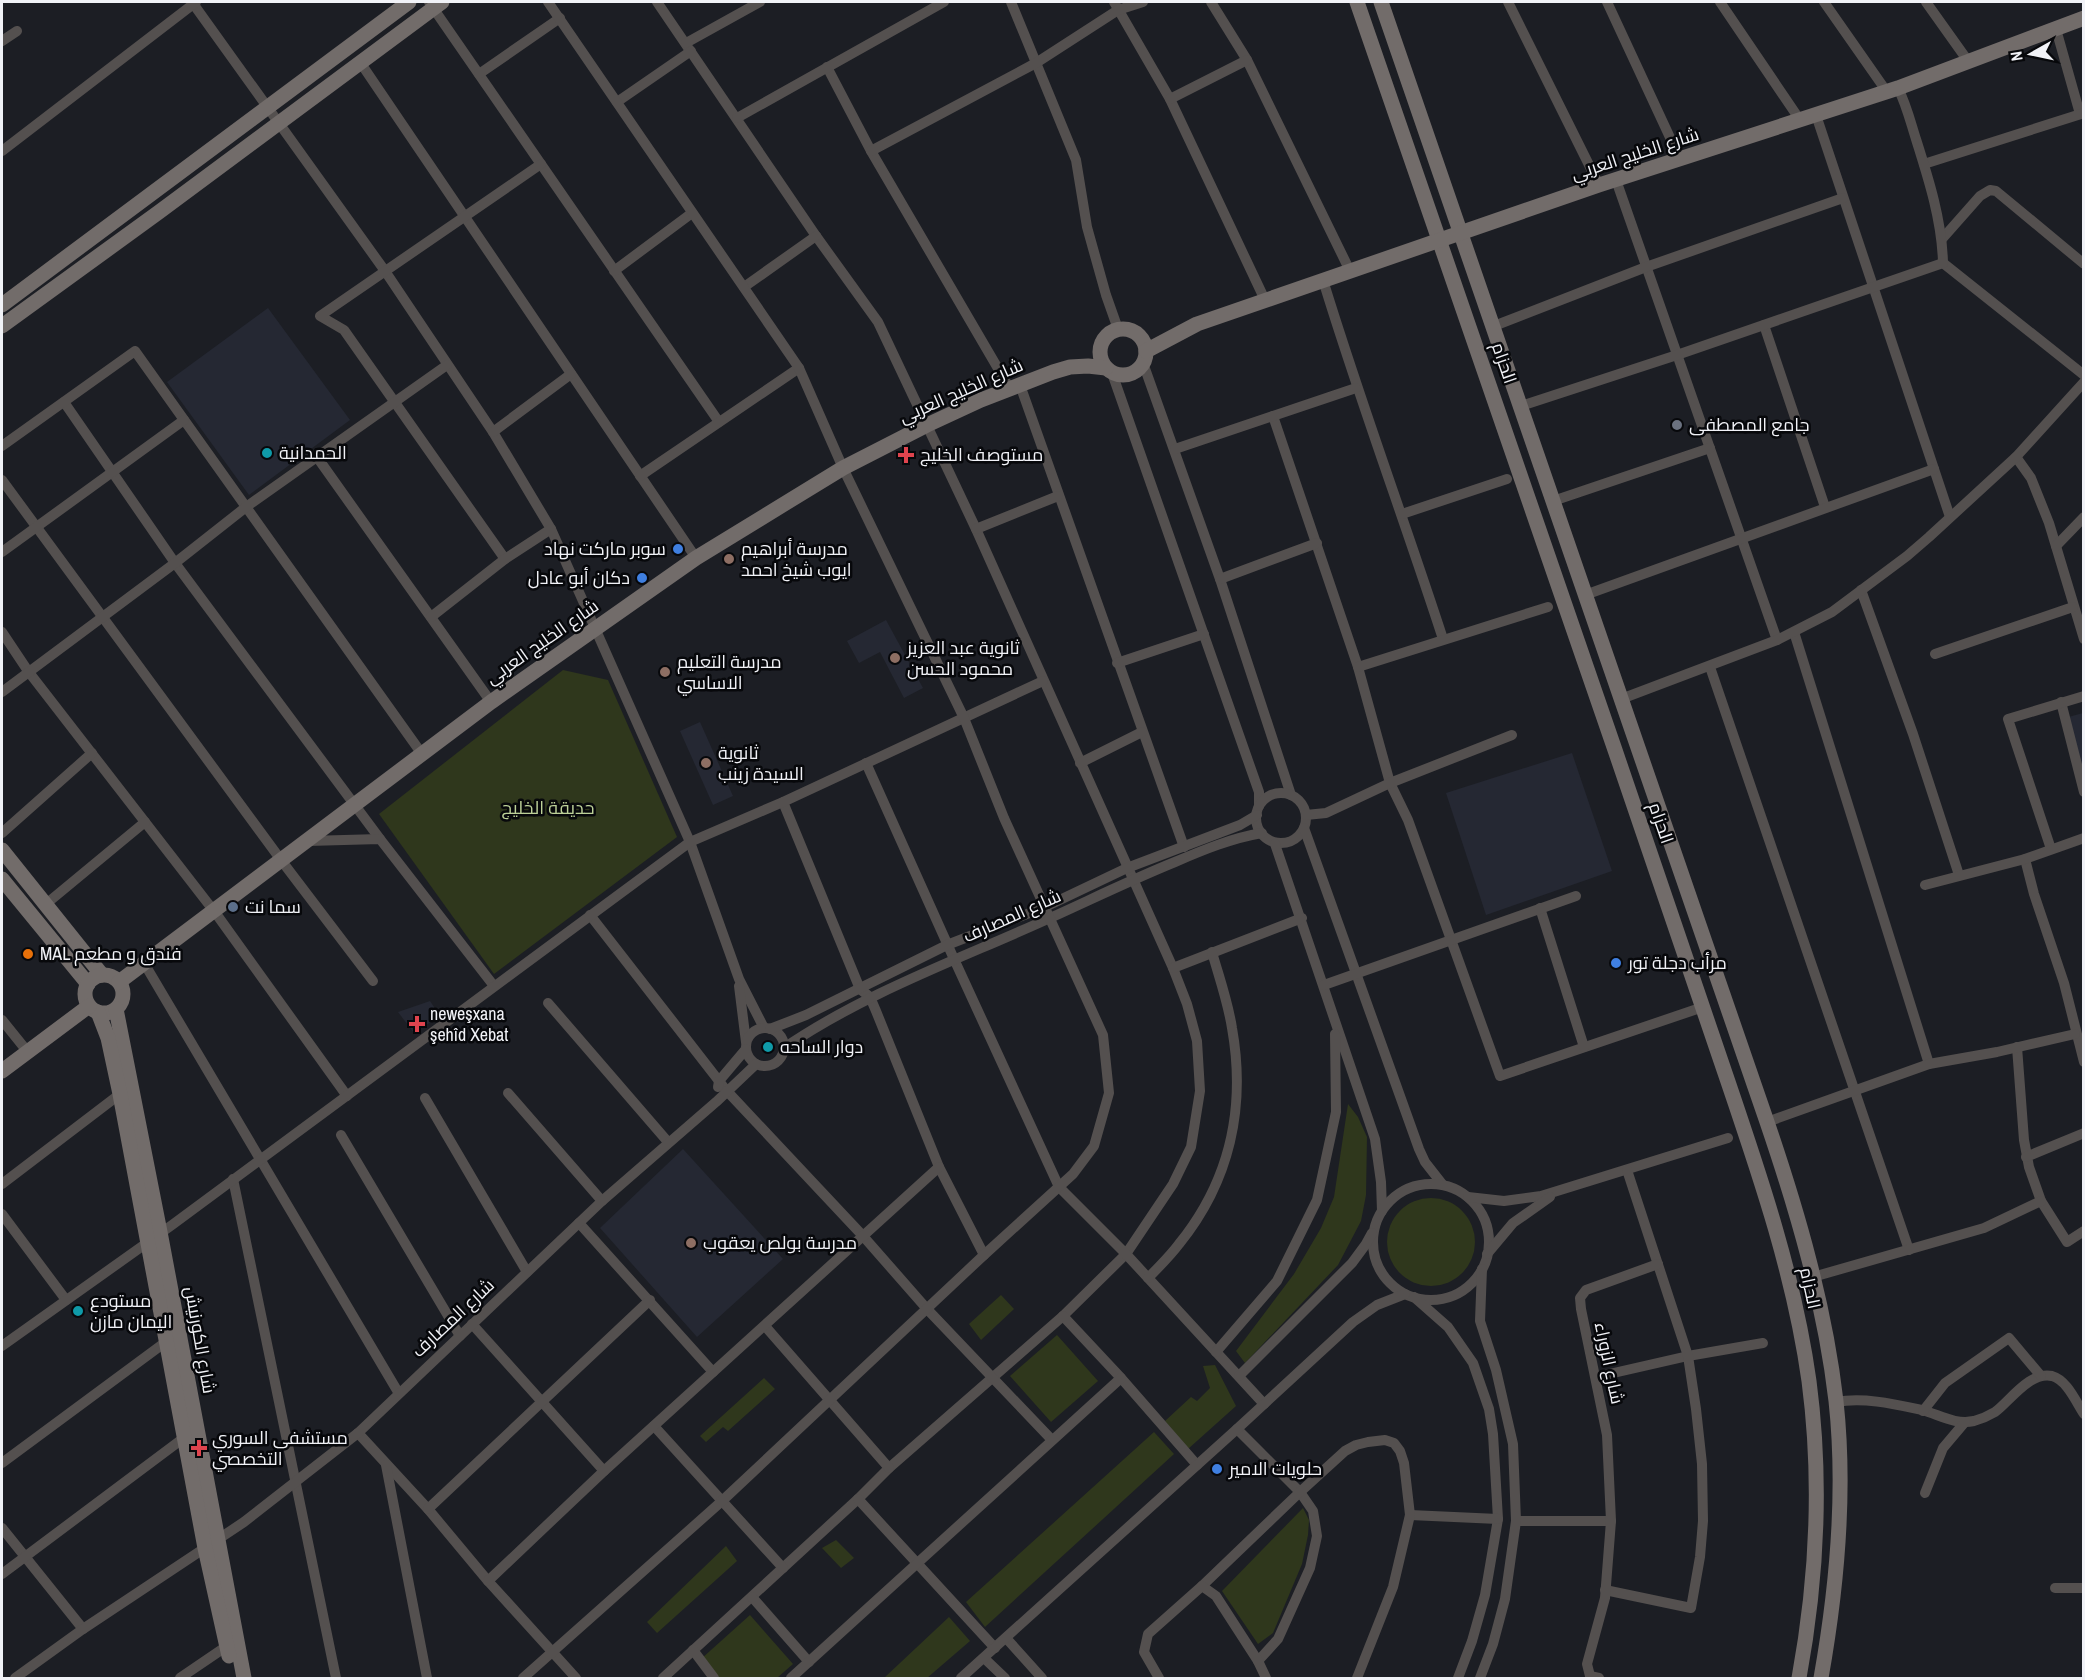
<svg xmlns="http://www.w3.org/2000/svg" width="2085" height="1680" font-family="'Archivo Narrow',Cairo,sans-serif">
<style>
.built{fill:#252833}
.green{fill:#2f371c}
.lines{fill:none;stroke-linecap:round;stroke-linejoin:round}
.street{stroke:#54504f;stroke-width:10}
.secondary{stroke:#726c6a;stroke-width:15}
.worship-dot{fill:#6b7280;stroke:#07080b;stroke-width:2}
.culture-dot{fill:#0f9aa8;stroke:#07080b;stroke-width:2}
.health-dot{fill:#e0444e;stroke:#07080b;stroke-width:2}
.shop-dot{fill:#3f7fe0;stroke:#07080b;stroke-width:2}
.education-dot{fill:#8d6e63;stroke:#07080b;stroke-width:2}
.service-dot{fill:#5c6f8a;stroke:#07080b;stroke-width:2}
.food-dot{fill:#e8710a;stroke:#07080b;stroke-width:2}
.labels{text-anchor:middle;stroke-width:5;stroke-linejoin:round;paint-order:stroke}
.street-label{font-size:18px;fill:#f1f2f7;stroke:#07080b}
.poi-label{font-size:18px;fill:#f1f2f7;stroke:#07080b;text-anchor:start}
.park-label{font-size:18px;fill:#bdd198;stroke:#07080b}
</style>
<rect width="100%" height="100%" fill="#1c1e24"/>
<g class="built">
<path d="M268,308l82,112 -101,75 -82,-113z"/>
<path d="M886,620l37,68 -19,10 -24,-46 -21,11 -12,-22z"/>
<path d="M2083,713v64l-18,-59z"/>
<path d="M700,722l33,74 -20,9 -33,-74z"/>
<path d="M1572,753l40,118 -126,44 -40,-122z"/>
<path d="M430,1001l10,15 -26,17 -16,-21z"/>
<path d="M683,1149l100,110 -86,78 -97,-109z"/>
</g>
<g class="green">
<path d="M563,670l45,10 69,157 -183,137 -115,-160z"/>
<path d="M1348,1104l10,13 9,20 -1,58 -5,26 -23,44 -93,98 -9,-12 58,-77 27,-46 13,-31z"/>
<circle cx="1431" cy="1242" r="44"/>
<path d="M1001,1295l13,14 -33,31 -12,-16z"/>
<path d="M1057,1335l41,46 -47,41 -41,-46z"/>
<path d="M1215,1365l21,41 -48,43 -23,-28 26,-24 6,4 13,-13 -7,-22z"/>
<path d="M764,1378l11,11 -47,42 -5,-4 -17,15 -6,-6z"/>
<path d="M1154,1432l20,22 -189,173 -19,-25z"/>
<path d="M1303,1508l6,12 -1,15 -6,29 -29,69 -15,11 -36,-53z"/>
<path d="M836,1540l18,18 -13,10 -19,-20z"/>
<path d="M726,1546l11,15 -80,72 -10,-11z"/>
<path d="M750,1615l43,49 -16,14h-59l-17,-19z"/>
<path d="M949,1617l21,24 -43,37h-43z"/>
</g>
<g class="lines">
<g class="street">
<path d="M192,2l193,269 108,161 58,97 139,313 49,137 25,49"/>
<path d="M429,2l290,420"/>
<path d="M657,2l159,234 62,86 98,207 197,439 14,36 10,37 3,50 -9,56 -18,37 -47,70 -63,62 -174,152 -31,31 -195,179"/>
<path d="M1011,2l65,158 11,67 19,68 12,34"/>
<path d="M1114,2l56,97 95,201"/>
<path d="M1211,2l36,58 103,211"/>
<path d="M1508,2l91,183"/>
<path d="M1607,2l73,157"/>
<path d="M1720,2l80,118"/>
<path d="M1824,2l63,90"/>
<path d="M1926,2l42,59"/>
<path d="M2056,29l24,85"/>
<path d="M2,41l15,-10"/>
<path d="M686,43l74,-41"/>
<path d="M360,62l336,496"/>
<path d="M827,67l44,84 139,238"/>
<path d="M479,74l81,-56"/>
<path d="M1170,99l77,-39"/>
<path d="M617,102l74,-51"/>
<path d="M1816,115l134,402"/>
<path d="M737,118l207,-116"/>
<path d="M2,151l194,-149"/>
<path d="M871,151l165,-88 82,-53 25,-8"/>
<path d="M1924,164l160,-51"/>
<path d="M1616,180l161,460"/>
<path d="M1942,239l38,-43 10,-6 6,1 88,73"/>
<path d="M1943,263l141,112"/>
<path d="M614,271l78,-58"/>
<path d="M1323,280c37,121 81,239 120,359"/>
<path d="M744,287l72,-51"/>
<path d="M1764,325l61,182"/>
<path d="M1494,326l152,-59 197,-69"/>
<path d="M1143,363l77,216 71,216"/>
<path d="M1112,373l147,419v14"/>
<path d="M1020,385l164,462"/>
<path d="M64,402l111,161 205,276"/>
<path d="M1521,406l156,-51 266,-92c-1,-43 -15,-86 -28,-127 -5,-16 -9,-32 -17,-48"/>
<path d="M1273,416l85,251 32,116 18,37 92,256 203,-69"/>
<path d="M493,432l78,-58"/>
<path d="M2,446l133,-95 287,403"/>
<path d="M1175,449l181,-61"/>
<path d="M317,457l174,245"/>
<path d="M2016,457l15,21 18,45 35,116"/>
<path d="M640,476l159,-108"/>
<path d="M2,480l279,380 92,121"/>
<path d="M1553,501l157,-53"/>
<path d="M1402,514l105,-35"/>
<path d="M976,529l82,-33"/>
<path d="M2056,546l28,-29"/>
<path d="M2,552l182,-132"/>
<path d="M505,559l-161,-229 -24,-14 221,-152"/>
<path d="M1220,579l97,-36"/>
<path d="M1861,590l52,144 46,141"/>
<path d="M1585,595l349,-126"/>
<path d="M431,617l74,-58 46,-30"/>
<path d="M2,632l26,39 189,244 130,181"/>
<path d="M1794,632l135,432"/>
<path d="M1935,654l138,-47"/>
<path d="M1117,663l87,-29"/>
<path d="M1358,667l190,-60"/>
<path d="M1710,667l199,583"/>
<path d="M2,692l173,-129 71,-56 201,-142"/>
<path d="M1621,699l156,-59 55,-28 75,-56 22,-19 87,-80 68,-75"/>
<path d="M2061,702l23,90"/>
<path d="M866,763l88,196 105,228 67,67 138,150"/>
<path d="M1080,763l62,-31"/>
<circle cx="1281" cy="818" r="25"/>
<path d="M783,802l77,187 10,8 6,14 63,156 45,88"/>
<path d="M1306,815l20,-2 64,-30 122,-48"/>
<path d="M1304,828l115,321 6,13 18,23"/>
<path d="M2,833l90,-80"/>
<path d="M308,841l72,-2 114,147"/>
<path d="M1275,844l100,295 6,43 1,29"/>
<path d="M2051,849l-43,-130 76,-23"/>
<path d="M2025,859l9,35 30,89 20,79"/>
<path d="M1925,885l100,-26 59,-21"/>
<path d="M46,904l99,-82"/>
<path d="M1540,908l44,139"/>
<path d="M590,915l136,175 137,146 64,73 125,131"/>
<path d="M144,963l254,429"/>
<path d="M1173,968l129,-50"/>
<path d="M1324,985l252,-89"/>
<path d="M739,986l7,56"/>
<path d="M548,1003l120,139"/>
<path d="M2,1020l25,31"/>
<circle cx="765" cy="1047" r="19"/>
<path d="M770,1029l36,-14 141,-70 98,-38 82,-39 113,-43 17,-10"/>
<path d="M2017,1047l7,93 5,27 12,34 26,41 17,-11"/>
<path d="M784,1048c82,-56 176,-89 266,-130 42,-19 83,-39 125,-56 28,-12 57,-24 87,-29"/>
<path d="M718,1087l1,-6 27,-32"/>
<path d="M508,1093l94,108"/>
<path d="M425,1098l102,174"/>
<path d="M1767,1122l162,-58 68,-12 78,-18"/>
<path d="M341,1135l119,201"/>
<path d="M2026,1157l58,-24"/>
<path d="M233,1179l103,499"/>
<path d="M2,1184l118,-90"/>
<circle cx="1431" cy="1242" r="58"/>
<path d="M1468,1197l36,4 37,-5 187,-58"/>
<path d="M2,1214l64,86"/>
<path d="M579,1223l134,149"/>
<path d="M1487,1254l26,-31 37,-26"/>
<path d="M1813,1277l171,-49 57,-27"/>
<path d="M1148,1278c11,-11 22,-22 31,-34 51,-63 67,-137 53,-216 -4,-26 -13,-51 -20,-76"/>
<path d="M1414,1297l34,30 25,36 16,46 4,25 5,85 -13,76 -13,46 -14,37"/>
<path d="M1063,1316l58,62 76,87"/>
<path d="M472,1324l132,147"/>
<path d="M765,1326l124,142"/>
<path d="M2,1346l170,-121 518,-383 93,-40 260,-121"/>
<path d="M1216,1352l61,-71 40,-81 19,-88 -1,-78"/>
<path d="M1239,1376l113,-113 14,-19 6,-11"/>
<path d="M1596,1377l92,-21 75,-13"/>
<path d="M1836,1402c28,-5 58,2 86,8 18,5 33,15 52,11 7,-2 16,-6 21,-9 15,-11 35,-41 57,-36 15,4 24,26 32,38"/>
<path d="M1923,1411l22,-28 64,-45 32,38"/>
<path d="M654,1426l129,142"/>
<path d="M1237,1429l63,63 13,19 4,25 -7,32 -32,71 -20,22"/>
<path d="M358,1433l70,76 60,72 88,97"/>
<path d="M2,1463l165,-122"/>
<path d="M386,1465l41,213"/>
<path d="M1925,1493l18,-45 22,-26"/>
<path d="M858,1499l137,149"/>
<path d="M428,1509l222,-209"/>
<path d="M1410,1515l88,4"/>
<path d="M1516,1521h95"/>
<path d="M2,1528l81,101"/>
<path d="M2,1574l183,-137"/>
<path d="M488,1581l116,-110 335,-304"/>
<path d="M1202,1586l98,-94 45,-41 11,-6 12,-3 17,-2 9,3 6,8 4,12 6,52 -17,72 -36,91"/>
<path d="M2055,1588h29"/>
<path d="M1605,1590l86,18 9,-51 3,-36 -1,-57 -6,-55 -8,-53 -61,-186"/>
<path d="M752,1597l57,65"/>
<path d="M1006,1638l36,40"/>
<path d="M693,1650l21,28"/>
<path d="M984,1658l21,20"/>
<path d="M15,1678l68,-49 161,-107 114,-89 244,-232 114,-99 40,-38"/>
<path d="M180,1678l47,-32"/>
<path d="M523,1678l199,-177 262,-246 89,-81 21,-28 15,-53 -6,-58 -99,-217 -40,-100 -121,-250 -44,-100 -251,-366"/>
<path d="M791,1678l330,-300"/>
<path d="M961,1678l276,-249 116,-107 24,-17 28,-11"/>
<path d="M1159,1678l-15,-26 4,-18 54,-48 14,10 42,65 8,17"/>
<path d="M1480,1678l13,-34 12,-45 11,-78 -3,-77 -17,-74 -16,-49 2,-52"/>
<path d="M1599,1678l-9,-2 -3,-12 18,-66 6,-77 -4,-86 -26,-126 -1,-11 6,-8 72,-26"/>
</g>
<g class="secondary">
<path d="M1357,2c88,249 173,499 258,748 36,106 72,211 108,317 35,103 71,206 86,314 13,99 8,199 -10,297"/>
<path d="M1381,2l386,1120c31,91 58,184 69,279 10,92 1,187 -15,277"/>
<path d="M2,305l407,-303"/>
<path d="M2,326l157,-114 283,-210"/>
<circle cx="1123" cy="352" r="23"/>
<path d="M1146,351l51,-27 402,-139 299,-97 186,-70"/>
<path d="M2,850l100,125"/>
<path d="M2,879l86,105"/>
<circle cx="104" cy="994" r="19"/>
<path d="M119,982l372,-280 205,-144 147,-90 84,-43 54,-25 72,-28 17,-5 18,-1 18,2"/>
<path d="M116,1009l44,223 84,446"/>
<path d="M98,1012l10,26 12,56 85,454 24,108"/>
<path d="M2,1071l87,-65"/>
</g>
</g>
<circle class="worship-dot" cx="1677" cy="425" r="6"/>
<g class="culture-dot">
<circle cx="267" cy="453" r="6"/>
<circle cx="768" cy="1047" r="6"/>
<circle cx="78" cy="1311" r="6"/>
</g>
<g class="health-dot">
<path d="M903 446h6v6h6v6h-6v6h-6v-6h-6v-6h6z"/>
<path d="M414 1015h6v6h6v6h-6v6h-6v-6h-6v-6h6z"/>
<path d="M196 1439h6v6h6v6h-6v6h-6v-6h-6v-6h6z"/>
</g>
<g class="shop-dot">
<circle cx="678" cy="549" r="6"/>
<circle cx="642" cy="578" r="6"/>
<circle cx="1616" cy="963" r="6"/>
<circle cx="1217" cy="1469" r="6"/>
</g>
<g class="education-dot">
<circle cx="729" cy="559" r="6"/>
<circle cx="895" cy="658" r="6"/>
<circle cx="665" cy="672" r="6"/>
<circle cx="706" cy="763" r="6"/>
<circle cx="691" cy="1243" r="6"/>
</g>
<circle class="service-dot" cx="233" cy="907" r="6"/>
<circle class="food-dot" cx="28" cy="954" r="6"/>
<g class="labels">
<g class="street-label">
<text transform="translate(1635 154) rotate(-18)" y="6">شارع الخليج العربي</text>
<text transform="translate(1504 363) rotate(71)" y="6">الحزام</text>
<text transform="translate(961 391) rotate(-24)" y="6">شارع الخليج العربي</text>
<text transform="translate(542 642) rotate(-35)" y="6">شارع الخليج العربي</text>
<text transform="translate(1661 823) rotate(71)" y="6">الحزام</text>
<text transform="translate(1012 916) rotate(-24)" y="6">شارع المصارف</text>
<text transform="translate(1810 1288) rotate(78)" y="6">الحزام</text>
<text transform="translate(453 1318) rotate(-43)" y="6">شارع المصارف</text>
<text transform="translate(200 1340) rotate(80)" y="6">شارع الكورنيش</text>
<text transform="translate(1609 1363) rotate(78)" y="6">شارع الزوراء</text>
</g>
<g class="poi-label">
<text x="1689" y="431">جامع المصطفى</text>
<text x="279" y="459">الحمدانية</text>
<text x="920" y="461">مستوصف الخليج</text>
<text x="666" y="555" text-anchor="end">سوبر ماركت نهاد</text>
<text x="741" y="555">مدرسة أبراهيم<tspan x="741" dy="21">ايوب شيخ احمد</tspan></text>
<text x="630" y="584" text-anchor="end">دكان أبو عادل</text>
<text x="907" y="654">ثانوية عبد العزيز<tspan x="907" dy="21">محمود الحسن</tspan></text>
<text x="677" y="668">مدرسة التعليم<tspan x="677" dy="21">الاساسي</tspan></text>
<text x="718" y="759">ثانوية<tspan x="718" dy="21">السيدة زينب</tspan></text>
<text x="245" y="913">سما نت</text>
<text x="40" y="960">MAL فندق و مطعم</text>
<text x="1628" y="969">مرأب دجلة تور</text>
<text x="430" y="1020">neweşxana<tspan x="430" dy="21">şehîd Xebat</tspan></text>
<text x="780" y="1053">دوار الساحه</text>
<text x="703" y="1249">مدرسة بولص يعقوب</text>
<text x="90" y="1307">مستودع<tspan x="90" dy="21">اليمان مازن</tspan></text>
<text x="212" y="1444">مستشفى السوري<tspan x="212" dy="21">التخصصي</tspan></text>
<text x="1229" y="1475">حلويات الامير</text>
</g>
<g class="park-label">
<text x="548" y="814">حديقة الخليج</text>
</g>
</g>
<rect width="2085" height="1680" fill="none" stroke="#f1f2f7" stroke-width="6"/>
<g transform="translate(2031 54) rotate(261)" stroke="#07080b" stroke-width="4.5" paint-order="stroke">
<path d="M0-4.5L10 22L0 15L-10 22Z" fill="#f1f2f7"/>
<text y="-9" font-size="16" font-weight="bold" text-anchor="middle" fill="#f1f2f7">N</text>
</g>
</svg>
